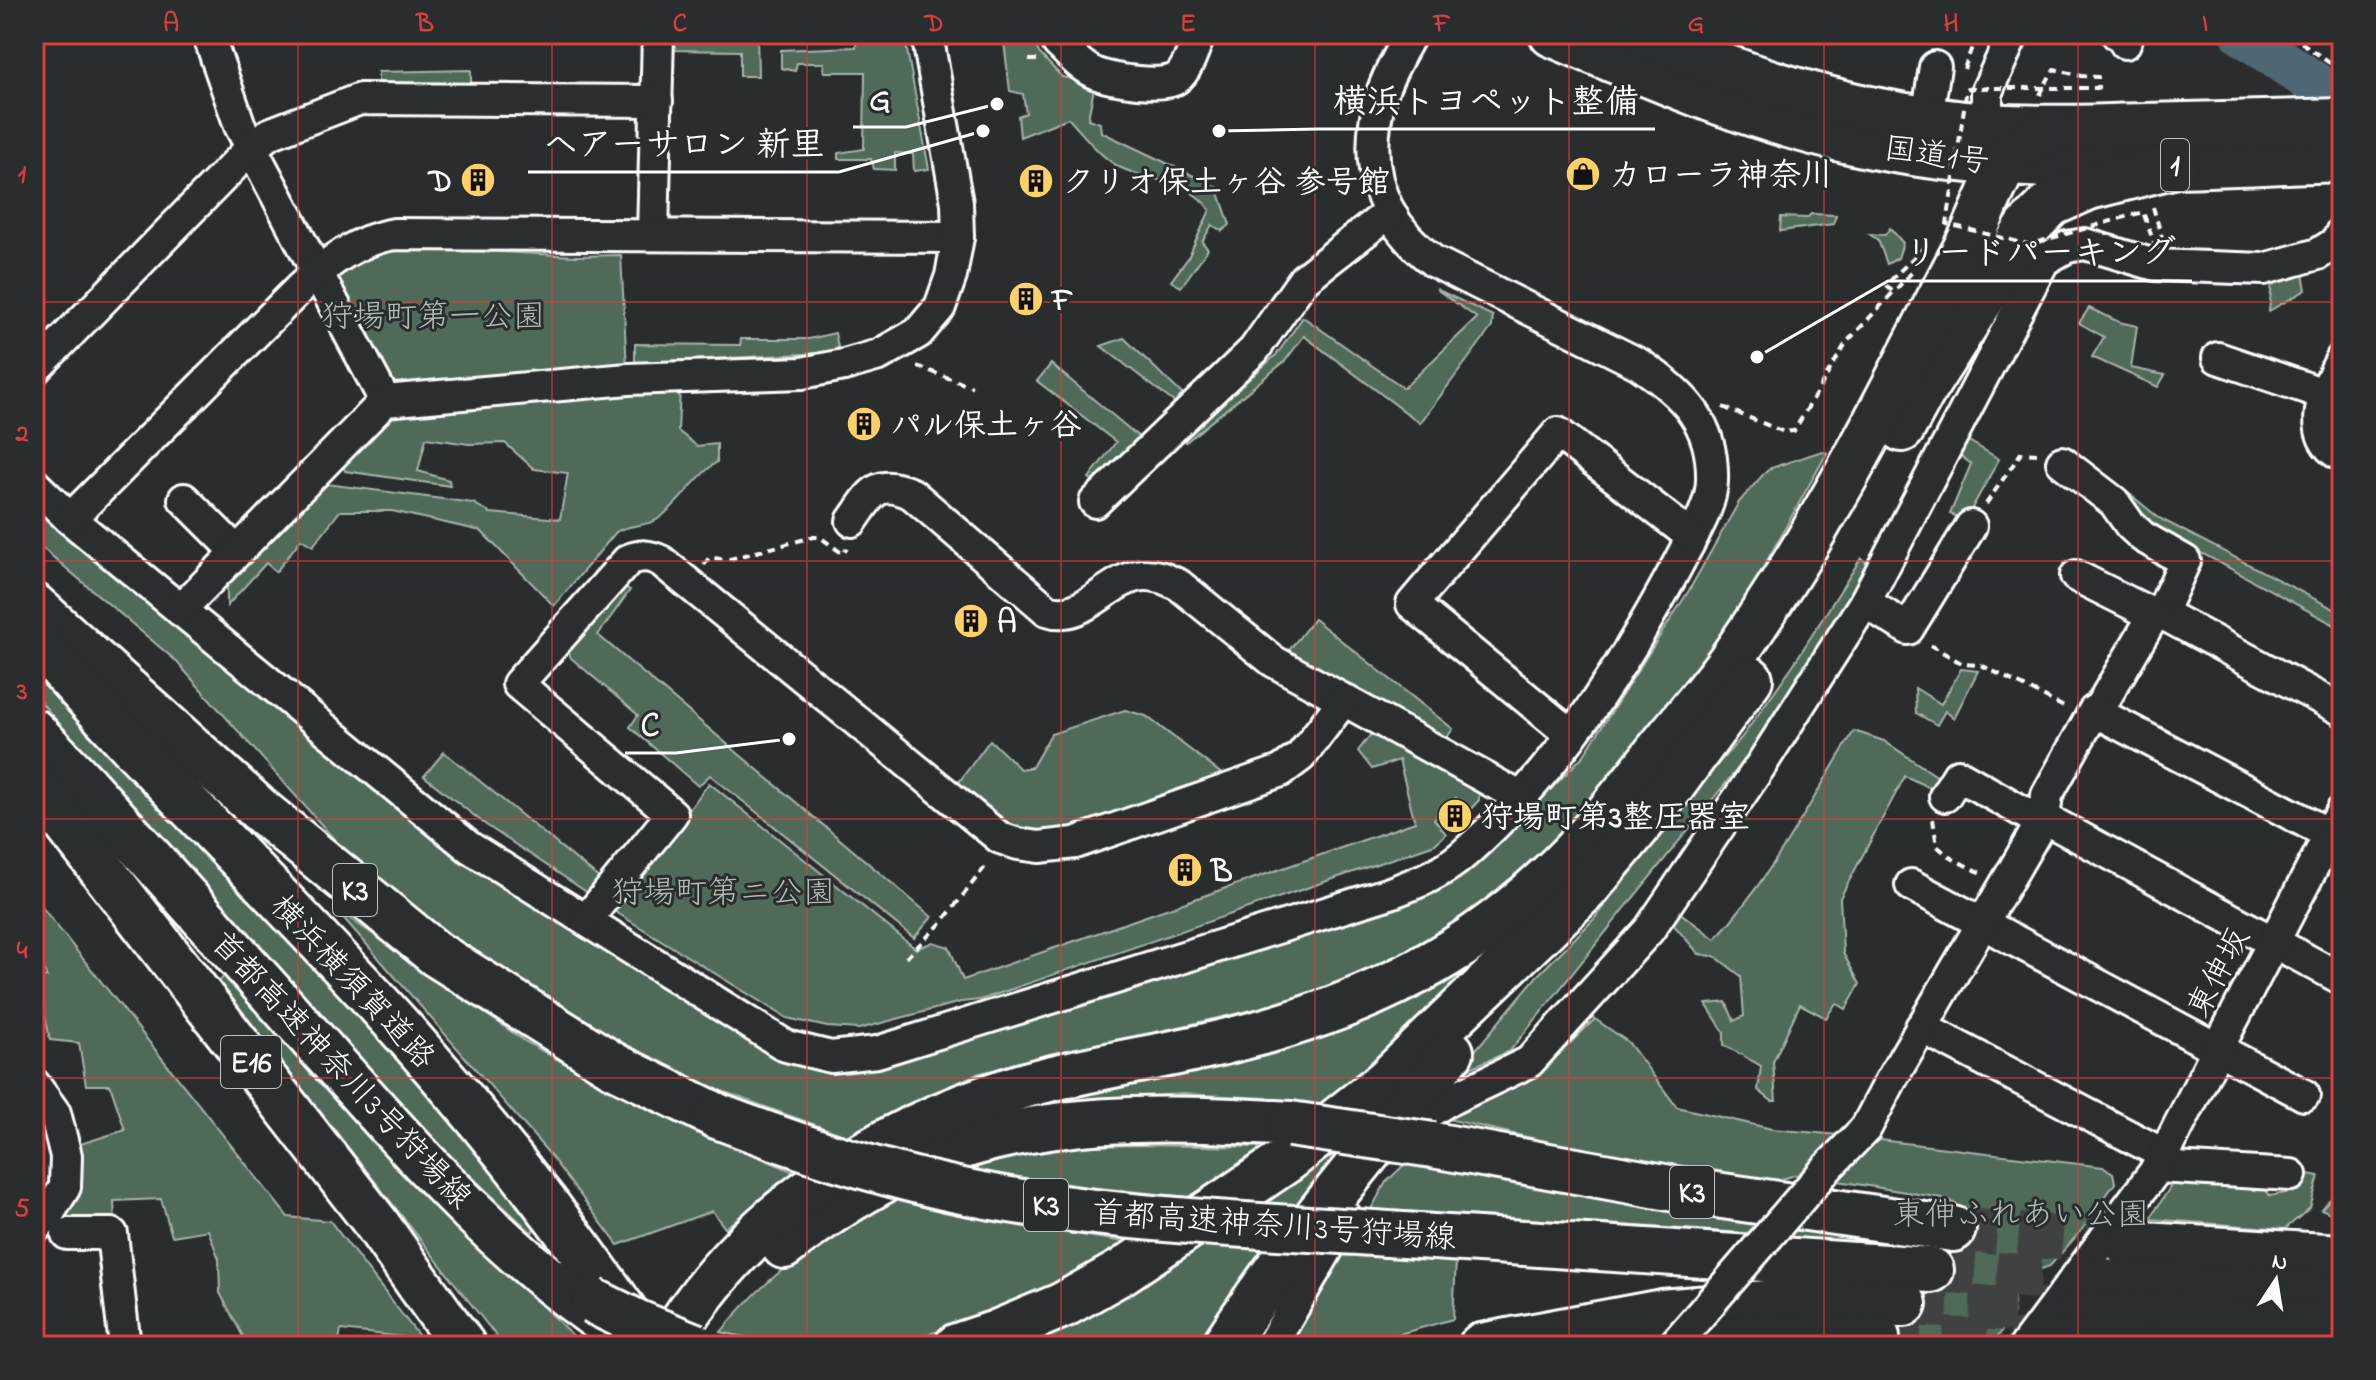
<svg xmlns="http://www.w3.org/2000/svg" width="2376" height="1380" font-family="'Indie Flower','Klee One',sans-serif">
<style>
.green{fill:#4f6a59;stroke:#a7b4ac;stroke-width:2}
.lines{fill:none;stroke-linecap:round;stroke-linejoin:round}
.river{stroke:#4f6673;stroke-width:44}
.highway-tunnel{stroke:#3f4243;stroke-width:44;stroke-dasharray:44 22;stroke-linecap:butt}
.minor-casing{stroke:#fff;stroke-width:36}
.highway-casing{stroke:#fff;stroke-width:50}
.path{stroke:#fff;stroke-width:4;stroke-dasharray:8 6;stroke-linecap:butt}
.minor{stroke:#2a2d2e;stroke-width:30}
.highway{stroke:#2a2d2e;stroke-width:44}
.minor-bridge-casing{stroke:#fff;stroke-width:36;stroke-linecap:butt}
.highway-bridge-casing{stroke:#fff;stroke-width:50;stroke-linecap:butt}
.path-bridge{stroke:#fff;stroke-width:4;stroke-dasharray:8 6;stroke-linecap:butt}
.minor-bridge{stroke:#2a2d2e;stroke-width:30}
.highway-bridge{stroke:#2a2d2e;stroke-width:44}
.grid{fill:none;stroke:#da3e3e;stroke-width:2;stroke-opacity:0.55}
.labels{text-anchor:middle;stroke-width:6;stroke-linejoin:round;paint-order:stroke}
.shield{fill:#2a2d2e;stroke:#bfc0c0;stroke-width:2}
.shield-label{font-size:30px;font-weight:bold;fill:#fff}
.street-label{font-size:32px;fill:#fff;stroke:#2a2d2e}
.poi-label{font-size:32px;font-weight:bold;fill:#fff;stroke:#2a2d2e;text-anchor:start}
.park-label{font-size:32px;fill:#b0bcb4;stroke:#2a2d2e}
.leader{fill:none;stroke:#fff;stroke-width:3}
.callout-dot{fill:#fff;stroke:#2a2d2e;stroke-width:3}
.callout-label{font-size:34px;text-anchor:middle;font-weight:bold;fill:#fff;stroke:#2a2d2e;stroke-width:6;stroke-linejoin:round;paint-order:stroke}
.neatline{fill:none;stroke:#da3e3e;stroke-width:3}
.grid-label{font-size:26px;text-anchor:middle;font-weight:bold;fill:#da3e3e}
</style>
<rect width="100%" height="100%" fill="#2a2d2e"/>
<filter id="ink" filterUnits="userSpaceOnUse"><feTurbulence type="fractalNoise" baseFrequency=".0125" numOctaves="2"/><feDisplacementMap in="SourceGraphic" scale="16" xChannelSelector="R" yChannelSelector="G"/><feConvolveMatrix kernelMatrix="1 2 1 2 8 2 1 2 1" color-interpolation-filters="sRGB"/></filter>
<g filter="url(#ink)">
<g class="green">
<path d="M667,34h90l1,42h-18v-25l-73,-1z"/>
<path d="M857,34h47l25,135 -15,2 -1,-17 -18,-1v17l-21,-1 -3,-10h-33v-6l26,-4 1,-77h-41v-9h-27l-2,8 -14,-3v-18l75,-3z"/>
<path d="M1003,34h27l9,19 23,24 33,6 -7,36 12,4 1,9 116,55 13,38 -8,6 -10,-6 -10,17 6,7 -27,38 -10,-6 17,-23 22,-48c-23,-32 -59,-27 -91,-43 -20,-11 -36,-33 -51,-49l-48,19 -2,-21 8,-3 -3,-19 -13,-3z"/>
<path d="M471,70v15l-93,-2v-11z"/>
<path d="M1811,214l25,1 -3,9 -53,7 1,-14 26,1z"/>
<path d="M1890,228l13,15 -5,15 -11,6 -9,-24 -9,-6 16,1z"/>
<path d="M400,247l176,9 45,-1 6,114 -231,16 -59,-106 3,-9 28,-18z"/>
<path d="M2303,273l3,17 -37,21 3,-29z"/>
<path d="M1436,289l57,27 -1,11 -72,96 -116,-87 -19,25 -99,81 -3,-4 94,-84 26,-37 101,71 73,-70z"/>
<path d="M2089,308l30,14 18,4 -6,42 34,7 -7,12 -66,-30 12,-20 -25,-14z"/>
<path d="M835,333l4,19 -204,11v-19l105,1 1,-6h68z"/>
<path d="M1124,338l59,57 -8,8 -74,-57z"/>
<path d="M1051,364l88,73 -45,45 -5,-4 27,-36 -79,-61z"/>
<path d="M680,389l-2,42 19,15 20,-2v18c-23,15 -36,41 -59,57 -12,8 -29,5 -42,13l-62,74 -73,-75 -89,-20h-52l-27,35 -12,-7 -25,33 -10,-9 -39,43v-23l100,-99 146,19 17,10 70,6 8,-46 -34,-4 -29,-26 -36,1 -43,-6 -8,33 31,9 1,6 -105,-15 -2,-7 46,-51z"/>
<path d="M1964,438l35,21 -33,60 -16,-5 21,-50 -14,-11z"/>
<path d="M1822,451l5,2 -91,163 -145,189 -57,59 -82,65 -110,60 -366,85 -130,62 -157,-57 -114,-58 -133,-86 -92,-78 -175,-197 -141,-119v-46l460,386 276,173 53,15 610,-180 50,-29 101,-105 104,-163 51,-90 29,-33z"/>
<path d="M2098,478l33,17 28,23 183,95v16l-211,-114z"/>
<path d="M1861,558l11,9 -118,181 -244,303 -40,17 3,-15 64,-77 57,-57 85,-111 63,-71 51,-72z"/>
<path d="M625,587l5,3 -32,45 334,282 -18,21 -204,-163 -12,11 -68,-59 8,-12 -67,-57 -3,-8z"/>
<path d="M1314,619l139,110 -9,12 -158,-87z"/>
<path d="M1961,669l17,2 -24,47 -9,-7 -8,14 -21,-12 -1,-25 26,16z"/>
<path d="M34,675l254,261 137,149 113,135 -6,13 -137,-128 -157,-171 -204,-240z"/>
<path d="M1125,710l21,6 77,59 -162,55c-53,7 -67,-13 -105,-44l34,-46 30,29 12,-2 19,-33z"/>
<path d="M1375,729l104,65v6l-10,11 -13,-13 -22,21 12,15 -11,10 -455,156 -19,2 -102,27 -32,-2 -40,-9 -173,-107 95,-128 207,166 17,-7 16,5 14,33 452,-158 -16,-62 -27,9 -14,-18z"/>
<path d="M1854,731l30,10 60,40 -5,11 -34,-16 -65,122 3,55 17,31 -14,25 -10,-6 -10,15 -26,-14 -27,58 3,39h-4l-14,-11 3,-24 -37,-21v-13l-18,-28 20,-2 8,19 10,-5 -3,-40 -25,-19 -17,-3 -28,-32 8,-10 36,27c56,-61 96,-138 139,-208z"/>
<path d="M444,752l156,127 -12,14 -102,-68 -62,-49z"/>
<path d="M1574,873l-237,236 -70,-6v-5l-85,-4 -110,7 -86,16 282,-72z"/>
<path d="M34,897l254,320 42,4 91,118 -80,-9 -3,16h-90l-28,-53 -1,-34 -11,-29 -36,6 -11,-37 -47,2 1,24 -61,-1 23,-79 48,-15 -15,-45h-24l-7,-42 -29,-3 -12,-60 9,-3 -13,-29z"/>
<path d="M334,907l192,135 123,68 152,65 -32,18 -44,35 -13,-17 -94,34 -72,-95z"/>
<path d="M225,974l181,203 178,169h-80l-285,-363z"/>
<path d="M1595,1019l33,23 49,65 95,22 68,6 -34,37 -31,9 -154,-23 -178,-40 106,-54z"/>
<path d="M1871,1139l232,28 10,6 2,10 -34,48 -31,35 -17,6 -19,24 -1,20 -22,30h-108l82,-109v-26l-17,-12 -116,-19z"/>
<path d="M1138,1145l121,2 -11,29 -29,24 -130,-13 -120,-17 67,-23z"/>
<path d="M1320,1154l32,4 -40,50 -61,-5z"/>
<path d="M1405,1164l356,59 -3,8 -12,2 -375,-24 15,-27z"/>
<path d="M2298,1172l21,4 -9,32 -25,21 -135,-10 24,-38 87,2 9,13 26,-5z"/>
<path d="M2342,1186v32l-21,-9z"/>
<path d="M885,1198l73,17 179,29 -104,59 -128,38 -120,5 -64,-14c46,-59 103,-94 164,-134z"/>
<path d="M1792,1230l142,14 -2,7 -147,-10z"/>
<path d="M1191,1241l80,9 -63,96h-194z"/>
<path d="M1337,1255l119,6 -3,58 -96,27h-67z"/>
</g>
<g class="lines">
<path class="river" d="M2243,34l78,54"/>
<g class="highway-tunnel">
<path d="M1953,1229l174,15"/>
<path d="M1931,1270l169,11"/>
<path d="M1904,1304l174,8"/>
<path d="M1877,1337l178,6"/>
</g>
<g class="minor-casing">
<g id="minor">
<path d="M208,34l32,92 145,275"/>
<path d="M1059,34l-1,9c12,11 24,26 39,31 16,6 67,14 80,4 11,-8 17,-31 23,-44"/>
<path d="M2117,34l10,4 -2,5"/>
<path d="M1927,118l8,-51"/>
<path d="M1987,126v-35l26,-57"/>
<path d="M653,235l5,-201"/>
<path d="M2218,358l106,36"/>
<path d="M2342,358c-16,29 -40,78 0,98"/>
<path d="M34,370l218,-223 17,-13 91,-35 297,2"/>
<path d="M2062,462l52,40 16,23 13,12 42,24 -24,52"/>
<path d="M34,484l36,35 399,328 317,199 45,11 46,-5 513,-159c27,-10 53,-20 75,-40 91,-80 159,-187 215,-293 12,-24 31,-51 32,-79 2,-58 -28,-87 -73,-117l-206,-103c-55,-42 -71,-99 -52,-165 7,-22 19,-42 30,-62"/>
<path d="M184,499l52,52"/>
<path d="M1095,502l159,-152 50,-71 86,-67"/>
<path d="M70,519l230,-231c28,-26 57,-48 94,-54l564,3"/>
<path d="M852,521c20,-28 24,-43 60,-27l135,116c37,13 61,-32 96,-35 14,-1 25,5 36,10l94,76 247,136"/>
<path d="M2076,576l78,39 7,-2 181,97"/>
<path d="M1865,602l43,27 63,-103"/>
<path d="M180,610l205,-209 243,-22 174,-6 42,-8 35,-10 39,-22 22,-26 11,-31 7,-39 -1,-34 -30,-169"/>
<path d="M2097,712l57,-97"/>
<path d="M1571,735l-159,-131 146,-171 134,104"/>
<path d="M1945,796l13,-21 83,47"/>
<path d="M2044,818l298,161"/>
<path d="M1911,885l393,210"/>
<path d="M586,920l86,-106 -154,-130 110,-124c13,-5 21,-5 33,1l339,277 18,6 21,3 36,-4 206,-72 20,-15 42,-55"/>
<path d="M1921,1027l244,128"/>
<path d="M34,1084l21,29 11,43 -1,31 -16,26 -15,16"/>
<path d="M1401,1139l22,-23 22,-14 84,-40 120,-132 110,-162 106,-166 179,-342 23,-13 18,-3 70,21 109,4 54,-15 19,-12 5,-11"/>
<path d="M2158,1167l133,8"/>
<path d="M1827,1168l39,-40 25,-48 153,-262 3,-23 47,-84 248,130"/>
<path d="M67,1234h45l13,112"/>
<path d="M1271,1346l75,-129"/>
<path d="M2025,1346l133,-179 59,-117 125,-239"/>
</g>
</g>
<g class="highway-casing">
<g id="highway">
<path d="M1552,34c99,42 196,85 302,108 160,36 326,22 488,17"/>
<path d="M1643,34c109,48 226,84 346,92 52,4 105,1 158,0 65,-2 130,-3 195,-5"/>
<path d="M1902,429l22,-40 104,-162 23,-23 38,-17 87,-22"/>
<path d="M34,606l226,204 176,144 177,111 104,51"/>
<path d="M34,637c120,140 255,265 377,403 82,93 157,189 227,291"/>
<path d="M34,732l49,51c80,89 159,178 239,267 91,102 183,207 298,283"/>
<path d="M34,782l342,441 87,123"/>
<path d="M1433,1145l248,45 272,39"/>
<path d="M1388,1234l543,36"/>
<path d="M2127,1244l215,13"/>
<path d="M784,1246c42,-33 86,-61 134,-83 116,-51 249,-47 372,-39"/>
<path d="M2100,1281l242,15"/>
<path d="M2078,1312l264,15"/>
<path d="M2055,1343l99,3"/>
<path d="M667,1346c77,-131 208,-215 352,-259 68,-20 140,-29 209,-46 120,-29 226,-76 317,-161 41,-37 75,-81 109,-124 26,-33 55,-65 79,-99 31,-45 62,-92 89,-140 53,-89 98,-183 147,-275 13,-25 26,-66 43,-87 11,-12 26,-19 40,-27"/>
<path d="M957,1346l39,-13 67,-28 60,-34 164,-111 97,-77 201,-193 87,-104 78,-107"/>
<path d="M1224,1346c67,-104 148,-198 227,-294"/>
<path d="M1481,1346l181,-34 117,-10 125,2"/>
<path d="M1657,1346l109,-11 111,2"/>
</g>
</g>
<g class="path">
<path d="M2290,34l52,38"/>
<path d="M1029,60h8l-1,-2"/>
<path d="M1964,69l8,-22 4,2"/>
<path d="M2040,95l6,-12"/>
<path d="M2153,207l10,34"/>
<path d="M1892,291l-6,-6 43,-43"/>
<path d="M917,366l55,21"/>
<path d="M1723,407l61,25 10,-1 52,-88 69,-74"/>
<path d="M1986,504l35,-51 16,1"/>
<path d="M704,565l5,-7 21,1 83,-22h7l23,17 4,-6"/>
<path d="M1930,645l33,19 18,1 85,43"/>
<path d="M1933,819l4,27 14,12 30,15"/>
<path d="M906,958l37,-37 45,-58"/>
</g>
<use href="#minor" class="minor"/>
<use href="#highway" class="highway"/>
<g class="minor-bridge-casing">
<path id="minor-bridge" d="M1673,1346l154,-178"/>
</g>
<g class="highway-bridge-casing">
<g id="highway-bridge">
<path d="M717,1116c76,29 152,55 231,72 144,32 293,36 440,46"/>
<path d="M1290,1124l143,21"/>
<path d="M593,1301l47,23 55,22"/>
</g>
</g>
<g class="path-bridge">
<path d="M2038,242l105,-30 12,34"/>
<path d="M2031,245l-84,-21 20,-136h131v-11l-17,-1 -27,-7 -8,14"/>
</g>
<use href="#minor-bridge" class="minor-bridge"/>
<use href="#highway-bridge" class="highway-bridge"/>
</g>
</g>
<path class="grid" d="M298,34v1312M552,34v1312M807,34v1312M1061,34v1312M1315,34v1312M1569,34v1312M1824,34v1312M2078,34v1312M34,302h2308M34,561h2308M34,819h2308M34,1078h2308"/>
<defs>
<g id="shop-disc" transform="scale(1.8)"><circle r="9.5" fill="#ffd166" stroke="#2a2d2e"/><path d="M-5-2.5h2.3a2.7 3.5 0 0 1 5.4 0H5L5.5 6h-11ZM-1.5-2.5h3a1.5 2.3 0 0 0-3 0Z" fill="#111"/></g>
<g id="building-disc" transform="scale(1.8)"><circle r="9.5" fill="#ffd166" stroke="#2a2d2e"/><path d="M-4-6H4V6H1V3H-1V6H-4ZM-2.5-4.3h1.7v1.8h-1.7ZM.8-4.3h1.7v1.8H.8ZM-2.5-1h1.7V.8h-1.7ZM.8-1h1.7V.8H.8Z" fill="#111"/></g>
</defs>
<g fill-rule="evenodd">
<use href="#shop-disc" x="1583" y="174"/>
<use href="#building-disc" x="478" y="180"/>
<use href="#building-disc" x="1036" y="181"/>
<use href="#building-disc" x="1026" y="299"/>
<use href="#building-disc" x="864" y="424"/>
<use href="#building-disc" x="971" y="621"/>
<use href="#building-disc" x="1455" y="816"/>
<use href="#building-disc" x="1185" y="870"/>
</g>
<g class="labels">
<g class="shield">
<rect x="2161" y="139" width="28" height="52" rx="6"/>
<rect x="333" y="864" width="44" height="52" rx="6"/>
<rect x="221" y="1036" width="60" height="52" rx="6"/>
<rect x="1670" y="1166" width="44" height="52" rx="6"/>
<rect x="1024" y="1179" width="44" height="52" rx="6"/>
</g>
<g class="shield-label">
<text x="2175" y="175">1</text>
<text x="355" y="900">K3</text>
<text x="251" y="1072">E16</text>
<text x="1692" y="1202">K3</text>
<text x="1046" y="1215">K3</text>
</g>
<g class="street-label">
<text transform="translate(1937 154) rotate(8)" y="11">国道1号</text>
<text transform="translate(2217 972) rotate(-62)" y="11">東伸坂</text>
<text transform="translate(354 981) rotate(47)" y="11">横浜横須賀道路</text>
<text transform="translate(342 1069) rotate(47)" y="11">首都高速神奈川3号狩場線</text>
<text transform="translate(1274 1224) rotate(4)" y="11">首都高速神奈川3号狩場線</text>
</g>
<g class="poi-label">
<text x="1609" y="185">カローラ神奈川</text>
<text x="452" y="191" text-anchor="end">D</text>
<text x="1062" y="192">クリオ保土ヶ谷 参号館</text>
<text x="1052" y="310">F</text>
<text x="890" y="435">パル保土ヶ谷</text>
<text x="997" y="632">A</text>
<text x="1481" y="827">狩場町第3整圧器室</text>
<text x="1211" y="881">B</text>
</g>
<g class="park-label">
<text x="433" y="326">狩場町第一公園</text>
<text x="723" y="902">狩場町第ニ公園</text>
<text x="2021" y="1224">東伸ふれあい公園</text>
</g>
</g>
<path class="leader" d="M997 104L906 127H853M1219 131L1317 129H1655M983 131L839 172H528M1757 357L1888 281H2192M789 739L676 753H625"/>
<g class="callout-dot">
<circle cx="997" cy="104" r="8"/>
<circle cx="1219" cy="131" r="8"/>
<circle cx="983" cy="131" r="8"/>
<circle cx="1757" cy="357" r="8"/>
<circle cx="789" cy="739" r="8"/>
</g>
<g class="callout-label">
<text x="880" y="110">G</text>
<text x="1486" y="112">横浜トヨペット整備</text>
<text x="684" y="155">ヘアーサロン 新里</text>
<text x="2040" y="263">リードパーキング</text>
<text x="650" y="736">C</text>
</g>
<rect width="2376" height="1380" fill="none" stroke="#2a2d2e" stroke-width="88"/>
<g transform="translate(2276 1280) rotate(12)" stroke="#2a2d2e" stroke-width="6" paint-order="stroke">
<path d="M0-6L14 30L0 20L-14 30Z" fill="#ffffff"/>
<text y="-12" font-size="22" font-weight="bold" text-anchor="middle" fill="#ffffff">N</text>
</g>
<rect x="44" y="44" width="2288" height="1292" class="neatline"/>
<g class="grid-label">
<text x="171" y="31">A</text>
<text x="425" y="31">B</text>
<text x="680" y="31">C</text>
<text x="934" y="31">D</text>
<text x="1188" y="31">E</text>
<text x="1442" y="31">F</text>
<text x="1696" y="31">G</text>
<text x="1951" y="31">H</text>
<text x="2205" y="31">I</text>
<text x="22" y="182">1</text>
<text x="22" y="441">2</text>
<text x="22" y="699">3</text>
<text x="22" y="958">4</text>
<text x="22" y="1216">5</text>
</g>
</svg>
